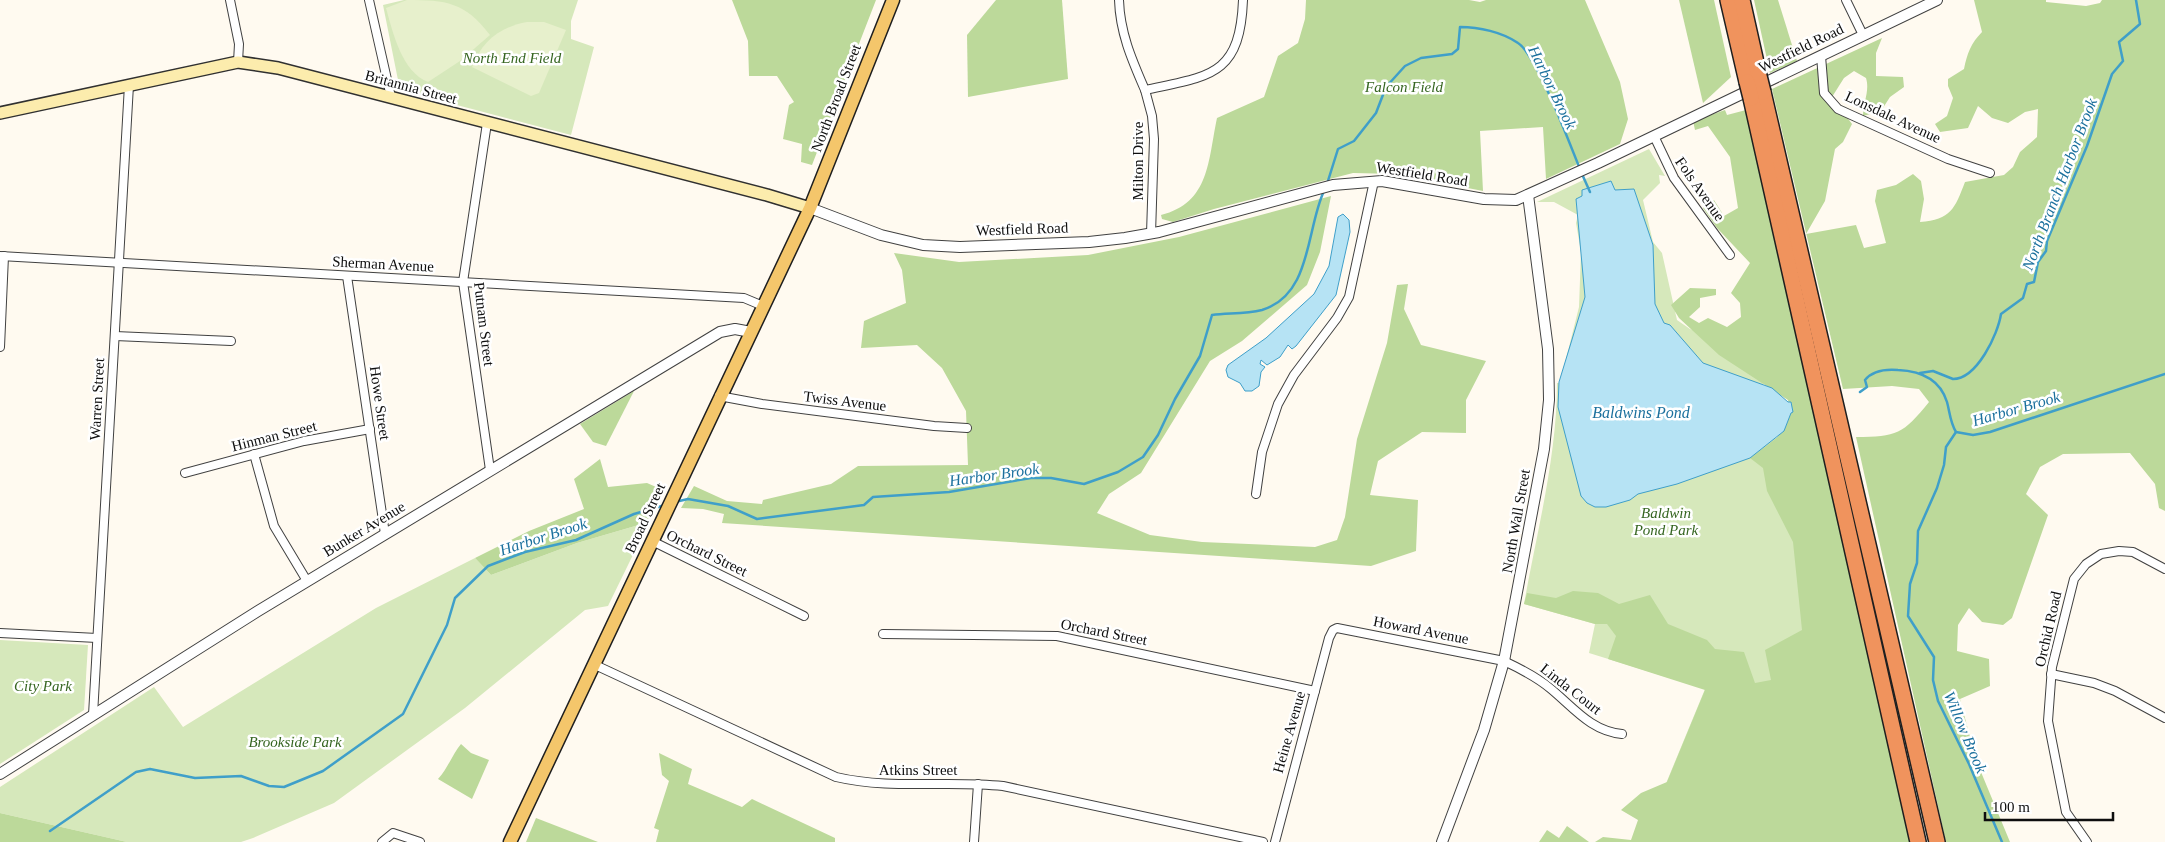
<svg xmlns="http://www.w3.org/2000/svg" width="2165" height="842" font-family="'Times New Roman',serif">
<style>
.green{fill:#d6e8bb}
.forest{fill:#bcd99a}
.pitch{fill:#e7f0cc}
.water{fill:#b6e3f4;stroke:#3f9fc9}
.lines{fill:none;stroke-linecap:round;stroke-linejoin:round}
.stream{stroke:#3f9fc9;stroke-width:2.5}
.minor-casing{stroke:#414141;stroke-width:10}
.tertiary-casing{stroke:#414141;stroke-width:12}
.secondary-casing{stroke:#303030;stroke-width:14}
.primary-casing{stroke:#1f1f1f;stroke-width:15}
.motorway-casing{stroke:#1f1f1f;stroke-width:18}
.minor{stroke:#fff;stroke-width:8}
.tertiary{stroke:#fff;stroke-width:10}
.secondary{stroke:#fcecad;stroke-width:11}
.primary{stroke:#f4c66b;stroke-width:12}
.motorway{stroke:#f0935d;stroke-width:15}
.motorway-bridge-casing{stroke:#1f1f1f;stroke-width:18;stroke-linecap:butt}
.motorway-bridge{stroke:#f0935d;stroke-width:15}
.labels{text-anchor:middle;stroke-width:5;stroke-linejoin:round;paint-order:stroke}
.street-label{font-size:15px;fill:#0e0e0e;stroke:#fff}
.park-label{font-size:15px;font-style:italic;fill:#356520;stroke:#fff}
.water-label{font-size:16px;font-style:italic;fill:#1b709d;stroke:#fff}
</style>
<rect width="100%" height="100%" fill="#fffaf0"/>
<g class="green">
<path d="M404,0h174l-7,21v18l23,8 -23,88 -171,-45 -17,-85z"/>
<path d="M1649,149l16,27 -6,-1 1,8 -17,17 10,42 9,11 15,67 13,9 43,13 20,-3 114,503 -219,-15 57,-138 -116,-36 6,-29 -71,-20c13,-73 33,-147 33,-221h3l19,-76 2,-55 -5,-29 2,-8 -24,-13h-17z"/>
<path d="M649,522l-41,84 -23,4 -120,98 -131,95 -81,35 -12,4h-114l-127,-29v-26l154,-100 29,40 193,-119 99,-50 16,17 86,-32z"/>
<path d="M0,640l88,5 -4,65 -84,54z"/>
</g>
<g class="forest">
<path d="M732,0h144l-64,165 -11,-3 1,-18 -19,-5 6,-34 5,-3 -17,-26h-28l-1,-35z"/>
<path d="M996,0h66l6,79 -100,18 -1,-62z"/>
<path d="M1306,0h163l11,2 6,-2h99l35,82 8,37 -8,25 -74,35 -3,-52 -63,4 3,60 -87,-17 -43,-1 -139,36 -41,13 -11,-3 -1,-4c49,-12 47,-55 56,-97l47,-21 14,-41 20,-13 7,-24z"/>
<path d="M1679,0h35l17,77 -28,26z"/>
<path d="M1754,0h24l19,61 -27,12z"/>
<path d="M1974,0h72v2l40,4 14,-3 2,-3h63v511l-6,-3 -4,-24 -25,-31 -67,1 -23,13 -14,27 22,21 -36,103 -9,7 -21,-3 -13,-14 -11,17 -1,26 32,8 1,27 -30,13 16,61 34,82h-64l-90,-405c41,0 47,-3 73,-35l-10,-13 -27,-3 -49,3 -71,-300 110,-51 -6,15v23l27,1 1,10 -14,10 -9,14 -18,5c0,-14 7,-25 3,-38l-12,-7 -10,7 -12,19 20,27 -9,18 -8,7 -10,52 -19,33 50,-9 8,23 22,-5 -11,-42 2,-11 19,-5 17,-11 8,7 3,18 -4,23c31,-2 35,-14 45,-40l39,-7 9,-8 7,-15 17,-15 1,-28 -13,3 -17,11 -16,-5 -14,-12 -10,22 -28,4 -5,-8 12,-8 6,-18 -5,-12v-7l16,-10c3,-15 7,-26 18,-37z"/>
<path d="M1725,110l2,5 19,-5 165,732h-316l8,-5 28,3 7,-20 -17,-10 20,-17 26,-11 38,-92 -97,-31 8,-23 -9,-12h-12l-71,-20 3,-11 29,5 17,-7 25,2 21,11 31,-9 18,29 39,16 8,9 29,3 11,31 16,-3 -6,-30 37,-20 -9,-88 -26,-51 -4,-23 -13,-10c22,-17 45,-27 38,-58l-69,-45 -40,-37 -8,-13 19,-17 26,1v6l-16,3v9l-11,10 10,6 9,-5 19,9 14,-10 -1,-14 -9,-10 19,-30 -33,-35 -14,-20 11,-8 10,16 14,-8 -8,-51 -22,-31 -13,4 -2,-9z"/>
<path d="M1331,196l-11,56 -13,33 -65,56 -32,20 -69,112 -32,21 -12,19 53,22 52,7 113,5 22,-7 8,-23 12,-78 30,-96 10,-58 11,-1 -4,25 17,36 65,16 -20,39v33l-44,-1 -44,29 -8,34 48,5 -2,51 -45,15 -649,-43 2,-9 -21,-5 -22,-1 13,-22 33,15 35,3 1,-4 68,-16 27,-18 110,-1 -2,-54 -24,-43 -25,-23 -56,3 3,-27 42,-18 -4,-33 -8,-17 65,9 129,-7 91,-18z"/>
<path d="M634,391l-28,55 -13,-4 -13,-18z"/>
<path d="M600,459l8,28 39,-4 16,7 -14,32 -72,21 -86,32 -16,-17 54,-27 55,-22 -10,-30z"/>
<path d="M461,744l10,9 18,7 -17,39 -34,-20c10,-11 14,-24 23,-35z"/>
<path d="M659,753l33,16 -4,15 54,23 10,-8 83,39v4h-179l3,-12 -5,-2 15,-47 -7,-6z"/>
<path d="M0,813l127,29h-127z"/>
<path d="M536,818l62,24h-72z"/>
<path d="M1567,826l22,16h-50l8,-12 12,8z"/>
</g>
<g class="pitch">
<path d="M407,0c39,0 58,2 83,35l-30,26 -32,21c-26,-10 -35,-49 -42,-74z"/>
<path d="M527,22h17l22,8 -27,63 -8,3 -59,-29c10,-26 28,-40 55,-45z"/>
</g>
<g class="water">
<path d="M1611,181l4,9 19,-1 19,56 2,59 9,19 6,2 33,38 69,25 16,14h3l2,10 -2,1 -7,18 -34,27 -73,26 -39,10 -8,6 -24,7h-11l-8,-4 -6,-7 -23,-89 1,-25 26,-85 -9,-98 6,-3v-6z"/>
<path d="M1343,214l6,6 1,12 -14,63 -40,51 -4,3 -4,-4 -8,12 -13,8 -6,-5 -1,4 5,3 -4,5 -2,14 -7,5h-7l-5,-8 -12,-6 -2,-7 2,-5 38,-27 48,-44 15,-28 9,-49z"/>
</g>
<g class="lines">
<g class="stream">
<path d="M1582,174l8,18"/>
<path d="M1327,184l11,-35 16,-8 22,-28 10,-26 19,-21 16,-8 31,-4 6,-5 2,-22c19,0 42,5 58,16 19,12 52,102 62,126"/>
<path d="M1920,373l13,-2 20,8c24,0 45,-45 48,-65l22,-16 4,-14 7,-2 4,-20 8,-11 1,-10 40,-95 25,-72 11,-13 -4,-19 21,-18 -4,-24"/>
<path d="M1860,392l7,-5 -2,-7c8,-10 21,-11 33,-10 22,1 42,9 49,32 3,11 3,20 9,30l17,3 17,-3 175,-58"/>
<path d="M1956,432l-10,15 -2,18 -7,23 -19,43 -1,32 -7,21 -2,32 26,41 -1,23 5,21 31,63 33,78"/>
<path d="M675,502l13,-3 40,7 29,13 107,-14 9,-8 76,-5 82,-14h20l33,6 34,-12 25,-15 15,-22 17,-36 25,-43 12,-41c17,-2 33,-1 50,-5 50,-15 44,-81 62,-119"/>
<path d="M50,831l86,-59 14,-3 45,9 46,-2 28,10 15,1 39,-16 80,-57 44,-89 8,-27 33,-32 37,-14 51,-12 58,-26 31,-9"/>
</g>
<g class="minor-casing">
<g id="minor">
<path d="M230,0l9,44 -1,18"/>
<path d="M369,0l22,97"/>
<path d="M1119,0c1,33 13,60 26,90 64,-14 95,-13 98,-90"/>
<path d="M1846,0l17,35"/>
<path d="M1821,56l3,37 14,16 110,50 42,14"/>
<path d="M1145,90l7,26 2,23 -3,95"/>
<path d="M487,123l-24,159 27,188"/>
<path d="M1654,136l20,42 56,77"/>
<path d="M0,256l744,42 19,8"/>
<path d="M347,276l38,258"/>
<path d="M115,336l116,5"/>
<path d="M0,347l4,-91"/>
<path d="M719,396l43,8 172,22 33,2"/>
<path d="M254,454l20,72 33,55"/>
<path d="M185,473l119,-32 66,-12"/>
<path d="M1256,494l6,-42 16,-48 16,-29 43,-57 12,-21 25,-116"/>
<path d="M652,541l152,75"/>
<path d="M0,633l97,5"/>
<path d="M883,634l174,2 258,55"/>
<path d="M593,664l243,113c55,13 111,3 167,9l260,56"/>
<path d="M2051,674l43,9 21,8 50,27"/>
<path d="M93,715l36,-630"/>
<path d="M382,842l11,-9 27,9"/>
<path d="M974,842l4,-58"/>
<path d="M1275,842l54,-204 4,-8 4,-2 167,33c17,8 33,16 47,28 23,19 40,42 71,45"/>
<path d="M2087,842l-21,-30 -18,-91 4,-54 22,-88 12,-15 15,-10 18,-3 14,1 32,17"/>
</g>
</g>
<g class="tertiary-casing">
<g id="tertiary">
<path d="M810,208l71,27 42,10 37,2 129,-5 36,-4 34,-6 174,-47 49,-4 102,18 32,1 82,-37 339,-163"/>
<path d="M0,774l258,-163 462,-279 15,-3 16,3"/>
<path d="M1442,842l42,-112 20,-69 40,-212 5,-49 -1,-51 -20,-154"/>
</g>
</g>
<g class="secondary-casing">
<path id="secondary" d="M0,113l238,-51 40,6 489,127 43,13"/>
</g>
<g class="primary-casing">
<path id="primary" d="M510,842l300,-634 83,-208"/>
</g>
<g class="motorway-casing">
<g id="motorway">
<path d="M1728,0l19,82"/>
<path d="M1742,0l17,76"/>
<path d="M1763,92l174,750"/>
<path d="M1751,98l167,744"/>
</g>
</g>
<use href="#minor" class="minor"/>
<use href="#tertiary" class="tertiary"/>
<use href="#secondary" class="secondary"/>
<use href="#primary" class="primary"/>
<use href="#motorway" class="motorway"/>
<g class="motorway-bridge-casing">
<g id="motorway-bridge">
<path d="M1759,76l4,16"/>
<path d="M1747,82l4,16"/>
</g>
</g>
<use href="#motorway-bridge" class="motorway-bridge"/>
</g>
<g class="labels">
<g class="street-label">
<text transform="translate(1801 48) rotate(-26)" y="5">Westfield Road</text>
<text transform="translate(411 87) rotate(15)" y="5">Britannia Street</text>
<text transform="translate(836 98) rotate(-69)" y="5">North Broad Street</text>
<text transform="translate(1893 117) rotate(25)" y="5">Lonsdale Avenue</text>
<text transform="translate(1138 161) rotate(-90)" y="5">Milton Drive</text>
<text transform="translate(1422 174) rotate(9)" y="5">Westfield Road</text>
<text transform="translate(1700 189) rotate(55)" y="5">Fols Avenue</text>
<text transform="translate(1022 229) rotate(-2)" y="5">Westfield Road</text>
<text transform="translate(383 264) rotate(3)" y="5">Sherman Avenue</text>
<text transform="translate(484 324) rotate(83)" y="5">Putnam Street</text>
<text transform="translate(97 399) rotate(-87)" y="5">Warren Street</text>
<text transform="translate(845 401) rotate(7)" y="5">Twiss Avenue</text>
<text transform="translate(380 403) rotate(82)" y="5">Howe Street</text>
<text transform="translate(274 436) rotate(-14)" y="5">Hinman Street</text>
<text transform="translate(645 518) rotate(-65)" y="5">Broad Street</text>
<text transform="translate(1516 521) rotate(-80)" y="5">North Wall Street</text>
<text transform="translate(364 529) rotate(-31)" y="5">Bunker Avenue</text>
<text transform="translate(707 553) rotate(26)" y="5">Orchard Street</text>
<text transform="translate(2048 629) rotate(-77)" y="5">Orchid Road</text>
<text transform="translate(1421 630) rotate(11)" y="5">Howard Avenue</text>
<text transform="translate(1104 632) rotate(11)" y="5">Orchard Street</text>
<text transform="translate(1571 689) rotate(38)" y="5">Linda Court</text>
<text transform="translate(1289 732) rotate(-74)" y="5">Heine Avenue</text>
<text x="918" y="775">Atkins Street</text>
</g>
<g class="park-label">
<text x="512" y="63">North End Field</text>
<text x="1404" y="92">Falcon Field</text>
<text x="1666" y="518">Baldwin<tspan x="1666" dy="17">Pond Park</tspan></text>
<text x="43" y="691">City Park</text>
<text x="295" y="747">Brookside Park</text>
</g>
<g class="water-label">
<text transform="translate(1553 87) rotate(64)" y="6">Harbor Brook</text>
<text transform="translate(2059 184) rotate(-69)" y="6">North Branch Harbor Brook</text>
<text transform="translate(2016 408) rotate(-16)" y="6">Harbor Brook</text>
<text x="1641" y="418">Baldwins Pond</text>
<text transform="translate(994 474) rotate(-8)" y="6">Harbor Brook</text>
<text transform="translate(543 536) rotate(-18)" y="6">Harbor Brook</text>
<text transform="translate(1966 732) rotate(67)" y="6">Willow Brook</text>
</g>
</g>
<path d="M1985 812v8h128v-8" fill="none" stroke="#0e0e0e" stroke-width="2.5"/>
<text x="1992" y="812" font-size="15" fill="#0e0e0e" stroke="#ffffff" stroke-width="4" paint-order="stroke">100 m</text>
</svg>
